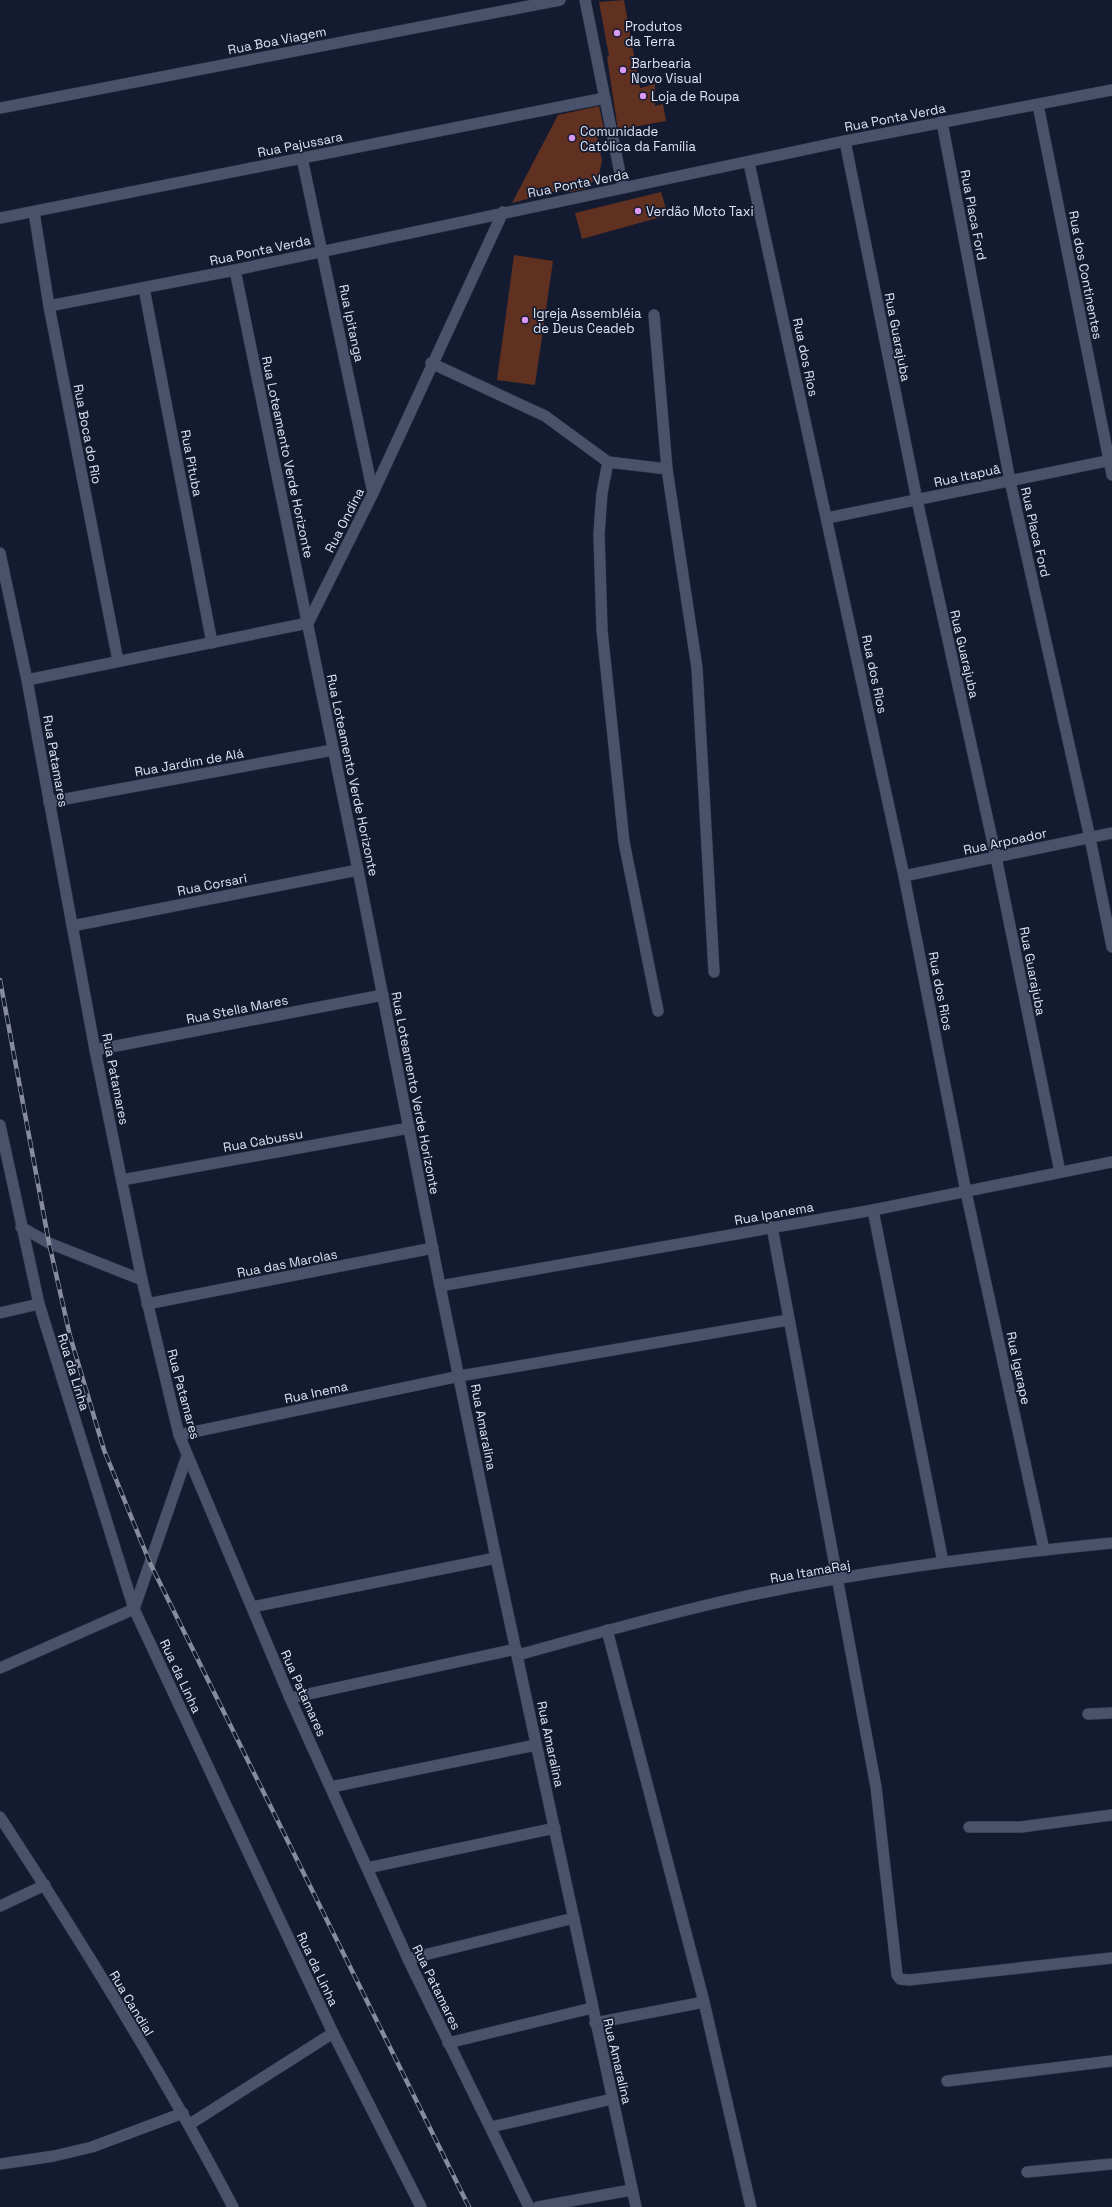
<svg xmlns="http://www.w3.org/2000/svg" width="1112" height="2207" font-family="'Space Grotesk',sans-serif">
<style>
.building{fill:#603020}
.lines{fill:none;stroke-linecap:round;stroke-linejoin:round}
.minor-casing{stroke:#323647;stroke-width:12}
.minor{stroke:#49526a;stroke-width:11}
.rail-casing{stroke:#868c9e;stroke-width:4.5}
.rail{stroke:#141b30;stroke-width:3;stroke-dasharray:9;stroke-linecap:butt}
.poi-dot{fill:#dc99f4;stroke:#141b30;stroke-width:1.5}
.labels{text-anchor:middle;stroke-width:3.5;stroke-linejoin:round;paint-order:stroke}
.poi-label{font-size:13px;fill:#dee4f3;stroke:#141b30;text-anchor:start}
.street-label{font-size:13px;fill:#dee4f3;stroke:#141b30}
</style>
<rect width="100%" height="100%" fill="#141b30"/>
<g class="building">
<path d="M624,0l16,88 15,-4v22l8,-2 3,17 -48,9 -11,-73 2,-1 -10,-54z"/>
<path d="M599,106l6,27 -8,2 5,26 -3,14 -14,14 -15,3 -1,-4 -57,15 46,-88z"/>
<path d="M661,192l7,23 -86,24 -7,-26z"/>
<path d="M514,255l39,6 -18,124 -38,-5z"/>
</g>
<g class="lines">
<g class="minor-casing">
<g id="minor">
<path d="M585,0l38,188"/>
<path d="M1038,105l74,370"/>
<path d="M0,108l560,-108"/>
<path d="M942,122l68,359 80,357 22,109"/>
<path d="M845,141l72,359 79,357 64,315"/>
<path d="M302,158l71,335"/>
<path d="M749,163l155,713 62,316 78,358"/>
<path d="M34,212l15,94 69,355"/>
<path d="M0,218l605,-120"/>
<path d="M235,270l123,600 82,416 56,272 140,649"/>
<path d="M144,288l68,355"/>
<path d="M49,306l186,-36 610,-129 267,-51"/>
<path d="M654,315l13,154 30,199 17,304"/>
<path d="M431,363l114,53 63,46 59,7"/>
<path d="M608,462l-6,31 -3,41 3,96 22,212 34,169"/>
<path d="M827,518l285,-58"/>
<path d="M0,553l27,127 68,370 47,230 37,155 111,263 118,261 121,248"/>
<path d="M27,680l281,-57 65,-130 130,-281"/>
<path d="M49,802l284,-52"/>
<path d="M904,876l208,-43"/>
<path d="M72,926l286,-56"/>
<path d="M95,1050l288,-55"/>
<path d="M0,1125l39,179 95,305 199,424 88,174"/>
<path d="M122,1180l287,-52"/>
<path d="M873,1210l70,352"/>
<path d="M21,1227l28,16 93,37"/>
<path d="M772,1227l104,560 21,188 3,4 9,1 203,-22"/>
<path d="M440,1286l433,-76 239,-48"/>
<path d="M147,1304l286,-56"/>
<path d="M0,1313l39,-9"/>
<path d="M179,1435l281,-59 328,-56"/>
<path d="M252,1607l244,-49"/>
<path d="M607,1630l97,372 47,205"/>
<path d="M518,1655c68,-19 137,-38 206,-54 128,-29 258,-45 388,-58"/>
<path d="M0,1668l134,-59 53,-153"/>
<path d="M290,1698l226,-49"/>
<path d="M1088,1714l24,-1"/>
<path d="M331,1787l205,-42"/>
<path d="M0,1817c83,127 163,256 233,390"/>
<path d="M969,1827h52l91,-12"/>
<path d="M367,1868l188,-40"/>
<path d="M0,1906l45,-21"/>
<path d="M408,1959l166,-41"/>
<path d="M595,2023l109,-21"/>
<path d="M448,2043l144,-35"/>
<path d="M947,2081l165,-20"/>
<path d="M190,2124l143,-91"/>
<path d="M491,2127l121,-28"/>
<path d="M0,2164l54,-8 38,-9 91,-34"/>
<path d="M1027,2172l85,-8"/>
<path d="M538,2207l93,-17"/>
</g>
</g>
<use href="#minor" class="minor"/>
<g class="rail-casing">
<path id="rail" d="M0,980l49,263 21,93 34,114 46,113 319,644"/>
</g>
<use href="#rail" class="rail"/>
</g>
<g class="poi-dot">
<circle cx="617" cy="33" r="4"/>
<circle cx="623" cy="70" r="4"/>
<circle cx="643" cy="96" r="4"/>
<circle cx="572" cy="138" r="4"/>
<circle cx="638" cy="211" r="4"/>
<circle cx="525" cy="320" r="4"/>
</g>
<g class="labels">
<g class="poi-label">
<text x="625" y="31">Produtos<tspan x="625" dy="15">da Terra</tspan></text>
<text x="631" y="68">Barbearia<tspan x="631" dy="15">Novo Visual</tspan></text>
<text x="651" y="101">Loja de Roupa</text>
<text x="580" y="136">Comunidade<tspan x="580" dy="15">Católica da Família</tspan></text>
<text x="646" y="216">Verdão Moto Taxi</text>
<text x="533" y="318">Igreja Assembléia<tspan x="533" dy="15">de Deus Ceadeb</tspan></text>
</g>
<g class="street-label">
<text transform="translate(277 40) rotate(-11)" y="5">Rua Boa Viagem</text>
<text transform="translate(895 117) rotate(-11)" y="5">Rua Ponta Verda</text>
<text transform="translate(300 144) rotate(-11)" y="5">Rua Pajussara</text>
<text transform="translate(578 183) rotate(-11)" y="5">Rua Ponta Verda</text>
<text transform="translate(974 215) rotate(79)" y="5">Rua Placa Ford</text>
<text transform="translate(260 250) rotate(-12)" y="5">Rua Ponta Verda</text>
<text transform="translate(1086 275) rotate(79)" y="5">Rua dos Continentes</text>
<text transform="translate(352 323) rotate(78)" y="5">Rua Ipitanga</text>
<text transform="translate(898 337) rotate(79)" y="5">Rua Guarajuba</text>
<text transform="translate(806 357) rotate(78)" y="5">Rua dos Rios</text>
<text transform="translate(88 434) rotate(79)" y="5">Rua Boca do Rio</text>
<text transform="translate(288 457) rotate(78)" y="5">Rua Loteamento Verde Horizonte</text>
<text transform="translate(192 463) rotate(79)" y="5">Rua Pituba</text>
<text transform="translate(967 475) rotate(-12)" y="5">Rua Itapuã</text>
<text transform="translate(344 520) rotate(-63)" y="5">Rua Ondina</text>
<text transform="translate(1036 532) rotate(77)" y="5">Rua Placa Ford</text>
<text transform="translate(965 654) rotate(77)" y="5">Rua Guarajuba</text>
<text transform="translate(875 674) rotate(78)" y="5">Rua dos Rios</text>
<text transform="translate(56 761) rotate(80)" y="5">Rua Patamares</text>
<text transform="translate(189 762) rotate(-10)" y="5">Rua Jardim de Alá</text>
<text transform="translate(353 775) rotate(78)" y="5">Rua Loteamento Verde Horizonte</text>
<text transform="translate(1005 841) rotate(-12)" y="5">Rua Arpoador</text>
<text transform="translate(212 884) rotate(-11)" y="5">Rua Corsari</text>
<text transform="translate(1033 971) rotate(79)" y="5">Rua Guarajuba</text>
<text transform="translate(941 991) rotate(79)" y="5">Rua dos Rios</text>
<text transform="translate(237 1009) rotate(-11)" y="5">Rua Stella Mares</text>
<text transform="translate(116 1079) rotate(79)" y="5">Rua Patamares</text>
<text transform="translate(416 1093) rotate(79)" y="5">Rua Loteamento Verde Horizonte</text>
<text transform="translate(263 1140) rotate(-10)" y="5">Rua Cabussu</text>
<text transform="translate(774 1213) rotate(-10)" y="5">Rua Ipanema</text>
<text transform="translate(287 1263) rotate(-11)" y="5">Rua das Marolas</text>
<text transform="translate(1019 1368) rotate(78)" y="5">Rua Igarape</text>
<text transform="translate(74 1372) rotate(73)" y="5">Rua da Linha</text>
<text transform="translate(316 1392) rotate(-12)" y="5">Rua Inema</text>
<text transform="translate(184 1394) rotate(75)" y="5">Rua Patamares</text>
<text transform="translate(484 1427) rotate(79)" y="5">Rua Amaralina</text>
<text transform="translate(810 1571) rotate(-10)" y="5">Rua ItamaRaj</text>
<text transform="translate(181 1676) rotate(65)" y="5">Rua da Linha</text>
<text transform="translate(304 1693) rotate(66)" y="5">Rua Patamares</text>
<text transform="translate(551 1744) rotate(78)" y="5">Rua Amaralina</text>
<text transform="translate(318 1969) rotate(65)" y="5">Rua da Linha</text>
<text transform="translate(437 1987) rotate(64)" y="5">Rua Patamares</text>
<text transform="translate(132 2003) rotate(59)" y="5">Rua Candial</text>
<text transform="translate(618 2061) rotate(77)" y="5">Rua Amaralina</text>
</g>
</g>
</svg>
